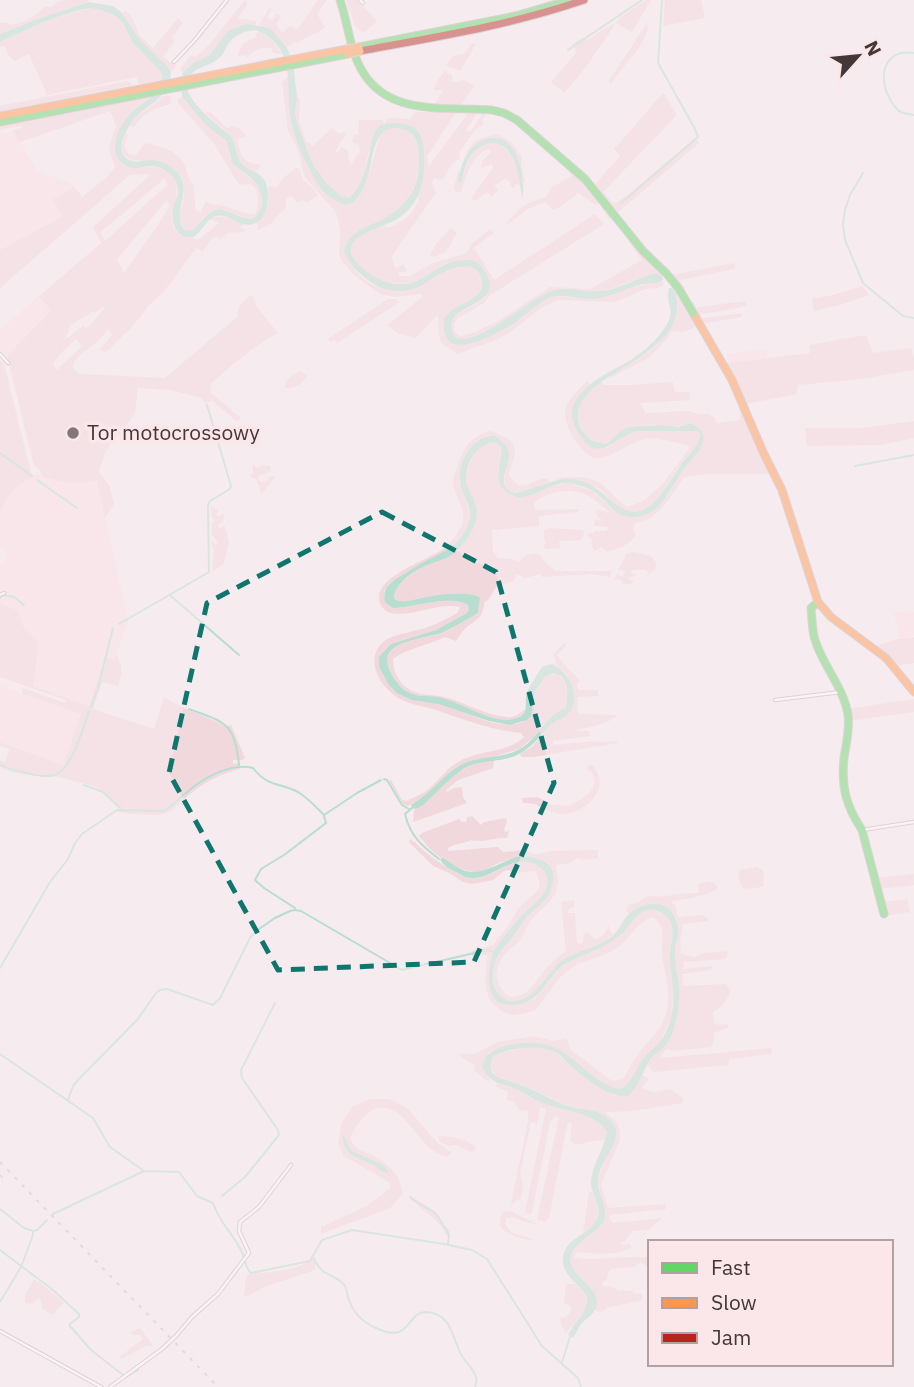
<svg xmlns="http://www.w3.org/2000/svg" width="914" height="1387" font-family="'IBM Plex Sans',sans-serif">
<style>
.built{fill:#fadfe4}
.green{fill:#f1d8dc;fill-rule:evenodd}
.water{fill:#b7ded1}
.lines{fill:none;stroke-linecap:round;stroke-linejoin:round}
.stream{stroke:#b7ded1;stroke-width:2}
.street-casing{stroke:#c0b5b8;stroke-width:4.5}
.fast-casing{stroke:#c0b5b8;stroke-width:9}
.slow-casing{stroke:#c0b5b8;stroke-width:9}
.jam-casing{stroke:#c0b5b8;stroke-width:9}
.street{stroke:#fefcfc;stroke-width:2.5}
.fast{stroke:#63d668;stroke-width:7}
.slow{stroke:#ff974d;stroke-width:7}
.jam{stroke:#b3261e;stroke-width:7}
.rail{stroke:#cac6c7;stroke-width:2;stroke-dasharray:3.5 7;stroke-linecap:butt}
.slow-bridge-casing{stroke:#cfc8c9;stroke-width:9;stroke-linecap:butt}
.slow-bridge{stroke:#ff974d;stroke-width:7}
.marked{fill:none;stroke:#0f766e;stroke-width:5;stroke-dasharray:14 9;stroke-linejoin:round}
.poi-dot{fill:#827678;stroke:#fbe7ea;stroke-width:2.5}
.labels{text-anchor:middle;stroke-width:7;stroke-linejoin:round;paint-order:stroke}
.poi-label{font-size:21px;fill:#433738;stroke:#fbe7ea;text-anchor:start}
</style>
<rect width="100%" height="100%" fill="#f6ebee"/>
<g class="built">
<path d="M14,132l24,40 2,-1 5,4 13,3 16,8 -4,4 -8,27 -62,33v-116z"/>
<path d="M39,296l12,14 -44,46 -7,-6v-20z"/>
<path d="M766,349l1,9 -39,5 -1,-9z"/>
<path d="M41,474l2,3 25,6 29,-3 31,141 -14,40 -9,-2 -15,47 -57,-20 6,-41 -16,-19 -5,-15 -18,-8v-39l9,-9 -9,-10v-33l8,-18 6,-7 17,-11z"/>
<path d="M908,611l1,2 5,-1v24l-15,2 -5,-25z"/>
<path d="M0,686l82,28 -19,51 -63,-23z"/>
</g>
<g class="green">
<path d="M68,0h21v2l-49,16 -40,16v-11h8l2,2c13,-1 25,-9 34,-18h8l6,-6z"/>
<path d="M245,0l3,3 -10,15 18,3v4l-8,-1 -31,23 -7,8 -23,13 -4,4 -3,-3 10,-13 6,1 14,-13z"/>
<path d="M318,0h9l-10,14 8,13 -7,6h-3l-19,10 -2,-1 -7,6 -14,-17 -14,-5 10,-18 3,1 -5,9 6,2 3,-6 5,2 -5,8 6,9 8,-7 8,3z"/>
<path d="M346,0h11l20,21 -11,10 -4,1 -7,-6z"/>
<path d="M646,0h5l-19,32 -16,-9 -30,44 -22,26 -13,-11 25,-29 -1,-5 -4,-3 11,-7 6,2 14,-10 14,-7 3,-5z"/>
<path d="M665,0h36l4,18 -42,8z"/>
<path d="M89,8l19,3 15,12 10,20 28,29 1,9 -23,4 -2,-8 -90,18 -18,-41 -15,7 -6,-7 -3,-8 -5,1v-5l43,-20z"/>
<path d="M126,11l6,6 7,18 14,13 25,-30 5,5 -11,15 3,3 -12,16 13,9 -5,6 -3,-5 -29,-27 -17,-27z"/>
<path d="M647,23l1,7 -7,15 -30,38 -3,-1z"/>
<path d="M258,31l14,9 10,14 -9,-1 -2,-5c-10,-1 -16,1 -23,9l-5,-2 -5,1c2,-12 6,-14 17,-18z"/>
<path d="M472,43l4,1 -16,27 -14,-6 7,-9 11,-2z"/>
<path d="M445,71l8,5 -2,6h8l4,-3 11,7 -13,19 -26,-1 8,-14h-10l4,-9z"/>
<path d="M289,75l2,49 19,48 16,21 28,9 13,-22 13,-45c6,-7 10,-8 19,-7 31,4 21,58 6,75 -13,16 -36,20 -52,31l-6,24c6,11 19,26 32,29 8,2 19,-2 27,-3 7,0 16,0 22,-3 3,-1 6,-4 9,-6 8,-4 17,-8 26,-9 14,-1 25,14 16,26 -8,12 -25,15 -34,26l12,27 18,-3 72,-43 9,-3 36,3 54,-15 16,-3 2,4 -7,3 -12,1 -29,13 -58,-2 -17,8 -32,25 -14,7 -37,14c-22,-12 -19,-15 -20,-39 -9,8 -14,16 -23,23l-18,-5 -9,-8 35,-29 -3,-2 -24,3 -12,-2 -7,-3 -22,-16 -11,-12 -5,-9 1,-24 -2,-13 -4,-8 -30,-34 -5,-23 -11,-23 -6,-47z"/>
<path d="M127,81l7,4 -134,27v-6z"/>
<path d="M296,86l1,11 3,1 -1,23 7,21 7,4 19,-18 7,6 4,-2 3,2 -11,18 3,1 4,-6 6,4 2,15 10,-15 -1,-6 -7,-3 2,-7h4l1,-15h23l2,4c-22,16 -12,55 -35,74 -26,-2 -48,-57 -53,-79 -2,-11 1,-22 0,-33z"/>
<path d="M663,93l14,22 -74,77 11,12 14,-9 67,-57 4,5 -83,71 -25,-30 1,-2 4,1 24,-27 -6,-7z"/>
<path d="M155,94l-22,16 -18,39 18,19c14,-1 27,-4 38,6 17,17 -10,44 7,59 6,5 14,3 20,7l21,-17 -9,-4c13,-6 23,0 34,5l-4,3 5,3 -1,2 -16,1 -8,7 -3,-4 -6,4 -8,11 -7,-3 -32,44 -14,12 -18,23 -26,25 -7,-2 13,-15 -4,-5c-5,5 -10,12 -16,16 -9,6 -16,11 -20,21l8,7 85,4 72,-61 3,-13 11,-9 3,3 2,8 22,27c-24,13 -47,32 -67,51l-1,8 31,26 -4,4 -25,-22 -7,4 -3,-6 -32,-8 -32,-2 -3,26 -30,38 -6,20 11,15 4,17 -9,14 -8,-37 -29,2 -25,-6 -4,-8 -5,-3 -27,-110 44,-46 -12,-14 62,-53 -8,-16 56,-51 -1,-2 -18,1 -130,113v-38l62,-33 -9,-18 17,-9 4,-4 8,11 25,-20 8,-10 -6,-18 7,-23 -6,-15 -90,31 -8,-12 9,-2v-2l-21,4v-6zM165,178l2,7 -62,56 -4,-9zM166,201h1l3,4 -4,8 -42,60 -7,-14zM106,305l-6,9 -15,16 -1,-5 -15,12 -5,2 4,-6 2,-8 24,-14 1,1zM76,339l6,7 -25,24 -4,-6 5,-8z"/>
<path d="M163,96h7l1,8c-18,5 -26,8 -37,23l-5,-1c9,-14 23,-18 34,-30z"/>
<path d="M182,97c7,8 14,17 21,25 7,7 19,12 24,22 2,4 1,11 4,15 8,17 31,19 31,42 0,8 -3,13 -10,18l-35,-10 -12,6 -12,15 -7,1c-14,-12 -3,-20 -2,-35 1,-6 -2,-13 -2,-19l-34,-17 -15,1 -10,-7 -2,-6 5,-15 2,1 -4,12 5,8 7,1 9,-12c14,3 32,7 39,21 4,7 3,15 9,20l3,27 5,1 4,-10h3l2,2c16,-1 29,10 45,10 3,-7 6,-24 -3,-29 -3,-2 -10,0 -13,0l-24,-40 -37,-42 -1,-4z"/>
<path d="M210,112l17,16 7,-2 6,3 6,7 -9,4c4,17 6,23 24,25l-6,7 -11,-6 -8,-10 -2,-15 -3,-5 -26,-23z"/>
<path d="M415,112h41l-29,45 2,9 40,-54 8,1 -11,18 4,1 13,-19 4,1 -5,7 2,3 -9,6 -16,23 1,5 -8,6 -10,16 -8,-2 -2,5 4,10 -45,64 5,12 7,-5 4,7 -9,2 1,3h11l23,-13 31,-9 5,-4 1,-5 20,-16 4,4 -20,15 20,32 101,-66 9,10 -115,72 -5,7 -26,15 -4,6v7l4,4 4,1 13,-4 23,-11 52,-34 40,2 52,-29 -14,-19 3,-2 22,23 9,14 -4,-2h-6l-48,17 -48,-1 -5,1c-18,9 -76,53 -92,48 -5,-1 -8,-8 -9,-12 0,-20 40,-18 39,-42 0,-5 -4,-11 -5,-16l-36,-7c-12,6 -26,19 -39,21 -7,1 -15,1 -22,-1 -12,-2 -41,-21 -35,-36 4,-12 22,-16 32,-20l5,2c16,-8 21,-12 30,-27l-1,-6 2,-7 1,-53 -27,-12h-9l1,-3 3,-2 21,1z"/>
<path d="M497,134l15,9 10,14 -1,7 4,18 -1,1c-3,-15 -7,-30 -17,-41l-15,-4 -26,16c9,-17 14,-15 31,-20z"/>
<path d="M491,142c20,4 27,24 30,43l-5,-1 -2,4 -4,-3v-3l-5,-3 -11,7 4,4 -6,7 -5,-4c-6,3 -11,10 -16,7l1,-3 21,-29 -1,-4 -11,4 2,-8 8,-8 -2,-3c-18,5 -22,27 -28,43l-6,-1 -1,-4 4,-15 2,-1 -2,10h4c4,-18 10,-33 29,-39z"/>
<path d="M296,168h3l4,12 11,9 4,7 -11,6 -4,-2 -6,3 -6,-7 -5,3v9l-12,11 -1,3 -14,8 -3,-2 3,-2 -3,-4c15,-10 10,-20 13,-36l8,1 6,-9z"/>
<path d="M569,168l24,25 19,24 -3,2 -10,-15 -3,1 -18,-12 -16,13 -10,4 -6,-8 -18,7 -21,16h-2l14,-16 12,-7 15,-5 6,-10 20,-11 -5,-7z"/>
<path d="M451,228l6,5 -5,7v3l-8,10 -12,4 -2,-2 6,-11z"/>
<path d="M735,263v6l-55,11 5,9 -3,2 -11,-16z"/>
<path d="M672,282l25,44 -13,6 -13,-1 -4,8 -14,14 -1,3 -40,21 -2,-1c26,-15 69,-38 67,-73 0,-8 -4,-13 -8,-20z"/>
<path d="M862,286l7,9 -26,9 -29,7 -2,-12 21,-4z"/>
<path d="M388,299h7l5,3 -63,41 -2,-3 -5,2 -2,-3z"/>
<path d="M688,301h5l3,7 17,-3 33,-4v5l-23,5 -23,3 2,4 41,-5 -2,4 -39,7z"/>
<path d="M866,335l7,18 38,-5 3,9v13l-60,10 -56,5 -1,9 -52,10 -20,-39 3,-2 82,-10 -1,-8z"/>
<path d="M0,360l4,4 28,113c-20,13 -22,13 -32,35z"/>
<path d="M300,371l7,5c-4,7 -14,14 -22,12l1,-8z"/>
<path d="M587,381l3,4 -12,13 -5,25 10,17 24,8 22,-15 9,-2h58l4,2c0,16 -15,24 -23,36 -11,17 -28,54 -55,41 -9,-5 -15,-16 -24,-22 -8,-5 -32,-6 -42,-8l1,-2c17,-2 37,-2 49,10 8,7 13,15 22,19 29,-8 44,-37 62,-59l-3,-3c-11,-2 -34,-9 -43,-6 -15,4 -31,18 -46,19 -16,1 -34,-32 -33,-46 1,-12 14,-23 22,-31z"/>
<path d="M601,381l2,4h29l41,-3 2,10h14l1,8 -49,3 4,10 45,-2 7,3h11l6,3 3,6 23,-3v-13h2l27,67h-61l-24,3c-12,18 -26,44 -49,46l-2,9 3,2c-5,11 -19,15 -29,18l-5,-5 -8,4 -3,-7 2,-5 -6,-3 2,-3 3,1 3,-3h11l3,-4 -15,-1 1,-6h7l-4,-3 -2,-7 8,1 8,3c-7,-5 -15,-13 -23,-18 -16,-9 -41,-5 -55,7l1,7 44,-1 -1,3 -39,4v10l-47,4 1,21 5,7 12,1 9,3c6,-8 10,-8 20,-8l8,10 9,7h56l-2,6 -19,-3 -49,3 -2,-3 -15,4 -9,-4 -2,7 -18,6 -8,13 -4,2c0,14 -6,17 -16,24 -5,4 -9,10 -12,15l-11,-4c-14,7 -42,13 -52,22 0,11 4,22 14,29 10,8 24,6 37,9 21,5 42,19 63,20 8,1 13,-4 19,-8 -10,28 -68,-7 -87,-11 -13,-3 -25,0 -36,-9 -6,-5 -19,-26 -16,-33 2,-4 8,-9 12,-11 10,-6 25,-7 36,-10 15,-5 30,-15 43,-22l2,-14c-28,-16 -64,9 -86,0l-1,-5c5,-11 21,-23 32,-28 8,-4 18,-5 25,-10 11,-7 19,-19 23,-30 8,-21 -4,-27 -7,-47 -1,-7 3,-14 6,-20 3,-7 8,-13 15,-16 6,-3 9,-1 14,4l-2,28 1,10 12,11 14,1 23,-10 19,-4 25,8 17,16 26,11 32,-22 11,-21 13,-15 11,-27 -19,-9c-7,4 -13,2 -22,1 -19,0 -40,4 -54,18 -3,0 -8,1 -11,0 -14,-4 -22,-24 -18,-37 4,-10 15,-18 22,-25z"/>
<path d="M914,421v17l-33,7 -74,1 -2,-18h57z"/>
<path d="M489,431c10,2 27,9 26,21 0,7 -5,15 -6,23 13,21 21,4 39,3l1,4c-9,3 -18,8 -27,10 -26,6 -16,-27 -13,-40l-19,-17 -14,6 -17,39c8,30 22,40 -6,66l-63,37 -6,8v7l9,10c21,0 56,-14 75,-3l1,4 -2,4 -31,17 -45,14 -11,25c5,9 10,19 20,25 14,8 27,7 42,10 25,7 51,26 78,19 16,-5 11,-20 16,-32 5,-13 16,-22 28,-13l4,21 -2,8 -16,10 -16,20 -15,12 -64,20 -32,29 -15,8 -5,-2 -14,-23 2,-1 11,20 4,1c8,-4 18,-7 24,-13 10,-9 17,-20 28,-26 19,-12 51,-9 66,-25l-3,-4c-31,-3 -58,-14 -88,-24 -10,-3 -21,-4 -31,-9 -19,-9 -39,-38 -20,-57 9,-9 33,-11 46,-16 10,-3 20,-9 29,-14l3,-6c-23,-5 -50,11 -69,6 -5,-1 -10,-6 -11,-10 -10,-25 49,-43 64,-55 8,-6 16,-17 19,-26 3,-14 -10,-28 -10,-42 0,-4 4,-10 5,-15 6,-19 13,-27 31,-34z"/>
<path d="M253,464l5,4 3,-3 9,1 1,5 -12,5 -1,3 3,3 5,-1 5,-5 4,1 -13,17 -6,-15 -6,-3 3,-4z"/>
<path d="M210,505l8,6 -2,4 2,1 5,-2 2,5 -7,7 2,2 5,-2 4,16 -5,22 -12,8 2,-23 -3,-7 1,-1 4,3 2,-2 -6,-7v-11l3,-4 -3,-3z"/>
<path d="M549,528l34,2 1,5 -3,5 -22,1 1,7 -15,1 -1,-2 2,-6 -2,-3v-8z"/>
<path d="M635,552l16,4 6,8 -2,6 -6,4 -3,-4h-14l-2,3 6,1 -3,3h-6l6,5 -2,2h-8l-3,-4 -5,-1 2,-5 5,3 3,-6 -7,-1 9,-17z"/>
<path d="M0,603l18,8 5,15 16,18 -6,42 56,20 16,-48 9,2 2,-5c8,12 6,18 2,31l-16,-4 -9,27 61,20 10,-32c19,13 42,18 62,30l5,-2 14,33 -3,2h-9v4l7,-1v6c-18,4 -35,13 -50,25 -8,6 -16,17 -26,20 -9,2 -37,0 -45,-2v-5l-15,-15 -10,-6 -39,-10 -10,1 -30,-4 -15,-6v-7l5,2 5,-13 -10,-3v-4l63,23 18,-51 -59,-20 1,-6 42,15 1,-3 -66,-23z"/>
<path d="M914,637v26l-17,3 -9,-10 -13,-10 23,-7z"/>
<path d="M564,643l2,3 -9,9c7,10 15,17 23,26l-3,3 1,6h19l2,6 -21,1 -1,12 2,5 39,1c-11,10 -27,11 -41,15v1h12l1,5 -37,5v4l42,-4 4,1 17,-1 2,2 -85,14h-11l-2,-3 13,-8 20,-23 13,-7 4,-5 4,-9 -1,-11 -6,-16 -10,-9 -4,-12z"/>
<path d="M914,699v13l-65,9 -2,-12z"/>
<path d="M494,761l-1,7 -35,12 -12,10 1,2 7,-4 8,-1 1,10 4,6 -54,19 1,-12c21,-13 39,-40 63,-47 5,-2 11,-2 17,-2z"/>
<path d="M592,765c22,22 -8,51 -32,49 -8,-1 -14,-5 -21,-8 -4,-3 -10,-3 -16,-3l-1,-5 16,-1 10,7 19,2 15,-7 9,-8 4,-9 -3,-10 -5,-2 1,-4z"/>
<path d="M472,816l9,9 3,-3 22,-4 1,4 -3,7 1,3 4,-1 -2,7c-16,-1 -20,5 -36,2 -8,4 -15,3 -23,8v3l50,-4 5,5 24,-2 4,3 6,1 14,-3 47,-1v8l-15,2 -6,-2 -7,5 -14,2c1,9 4,18 0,27 -5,11 -15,16 -22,25 -7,8 -9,15 -14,23 -3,5 -8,7 -12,11 -15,14 -16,36 3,46 20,-1 22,-14 34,-27 6,-7 13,-13 21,-19l-5,-49 13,-2v7l-5,2 -2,4h8l2,30 5,1 3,-11h4l4,6h4l7,-5 5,-9v4l4,6c-15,13 -38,15 -52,27 -12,10 -21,29 -33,36 -32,17 -42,-23 -29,-45 4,-6 11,-10 15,-16 6,-10 10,-19 19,-26 7,-7 13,-11 17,-20 4,-8 0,-18 -1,-27 -12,-10 -34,-7 -48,-2 -9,3 -17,11 -26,10 -12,0 -36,-14 -45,-23 -4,-4 -7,-9 -11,-13l3,-3 37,-14 3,3h4l1,-5z"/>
<path d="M410,839c6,3 7,6 12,10 5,6 38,27 45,29 25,6 52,-33 75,-9 5,5 7,12 4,19 -6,14 -20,21 -29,32 -13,16 -31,40 -28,61 1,6 3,11 4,16l20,8 14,-3 8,-3 24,-30 7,-5 31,-15 23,-13 21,-24 7,-3 6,1 13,7 6,11 -3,23 4,39 -3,28 -12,26 -13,12 -15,25 -11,8 -14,-4 -50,-37 -47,-3 -20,7 -3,21 5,7 -5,1c-4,-5 -9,-7 -12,-12l1,-4 -13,-7 -3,-4h16l22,-12 38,-6 18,5 11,-2 3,1 4,10 41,31 11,-2c4,-6 7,-12 11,-19 16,-25 34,-29 34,-65 0,-14 -5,-29 -6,-43 -1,-16 5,-21 -8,-35 -18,4 -23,22 -37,31 -14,10 -32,11 -46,20 -15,10 -24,29 -35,42 -7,2 -16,5 -23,5 -5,0 -11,-4 -15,-7 -17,-12 -13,-35 -10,-53l-16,1v-5l21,-6 16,-21 9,-15 21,-20v-8l-2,-7 -3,-3c-11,-1 -14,5 -26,-1l-4,1 -11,9 -21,4 -9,-2 -14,-9 -16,-7 -24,-24z"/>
<path d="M756,867l7,3 1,15 -2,2 -18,2c-4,-4 -7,-14 -5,-19z"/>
<path d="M914,874v11l-36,4 -3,-11z"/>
<path d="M709,881l6,3 3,4c-13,10 -32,10 -48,14l5,3 3,12 25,-2 5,4v2l-25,3 -3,17 1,13 13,3 10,-4 23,-2 1,5 -3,3 -42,3 1,7 30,-3 -4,4 -27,4 -1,7 2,5 42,-2 5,7c-4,8 -9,17 -18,21l1,11 6,2 9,-1 -1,4 -13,4 -2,11 -2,4 -39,4 -5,-2 -6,5v4l110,-10 1,6 -43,5 -1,6 -74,7 -3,-2 -4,-6 25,-31 3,-9 4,-25v-14l-5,-28 5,-25 -3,-14 -7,-8 -14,-7 -14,3 -12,8 -3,-3 2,-6 9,-2 10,-7c18,2 35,-4 52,-3l-1,-9z"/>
<path d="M907,899l3,13 -25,4 -3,-14z"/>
<path d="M524,1048h14l16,3 23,20 29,20 10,5 22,-11 4,-10 7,4 -8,9 14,4 15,-3 12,8 1,6 -51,8 -26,1v2l10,7 3,6 1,13 -19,44 7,24 58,-4v5l-56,6 -1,2 4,6 49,-5 -14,12 -15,1 -8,10 -5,2 3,2 6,-1 3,3c-16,10 -36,6 -55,5l-3,6c20,3 39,-1 59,-1 6,0 10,1 17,-1v8l-4,2 -5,-4 -8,5 -22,2 -3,3 -1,7 -5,4 1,3 10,1 6,4c6,0 12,-2 16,3h7l1,6 -37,8 -1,3 -7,1 -3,-2c9,-24 -29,-31 -25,-54 3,-12 16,-16 24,-24 4,-5 8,-14 11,-20l-5,-20 -2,-15 18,-39 -24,-28 -17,-2 -13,-5 -42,-19 -23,-7 -6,-8 1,-13 9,-3z"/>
<path d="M497,1083l23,7 7,6 16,7 48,14 12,9 4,6 -2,8c-12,0 -19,3 -30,5l-5,-6 2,-15 -4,-2 -19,96 -2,3 -3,1 -7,-3 22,-102 -4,-1 -5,6 -18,90 -2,2 -5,-2 21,-103 -6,-2 -3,17 -6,-2 -11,52 3,12 -2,12 -6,3 -2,3h-2l17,-83v-10l-9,-1 -4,-8 -8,-2 1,-8 -12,-6z"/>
<path d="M370,1099h19l18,9 31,35 14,10 -6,4c-5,-2 -11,-5 -15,-8 -11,-9 -24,-30 -35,-37 -24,-14 -38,9 -46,27 9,13 9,10 22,16 19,10 27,19 31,39l-13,14 -69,26v-7l46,-21 23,-18v-5l-46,-27 -6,-13 3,-19 11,-17z"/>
<path d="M438,1136c15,0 25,3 37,10l1,4 -5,2 -15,-7 -8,1 -8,-4z"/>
<path d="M589,1192h3c8,19 11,28 -9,41z"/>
<path d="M411,1196l16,10 23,25 -1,5 -3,-1c-8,-20 -28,-24 -35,-39z"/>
<path d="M510,1211l31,15 -30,-9 -5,1 -1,6 6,8 24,8c-14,0 -23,-4 -34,-12l-1,-9 3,-7z"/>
<path d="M316,1257l-1,13 -51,17 -14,8 -6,1 2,-19 3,-3c22,-2 49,-3 67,-17z"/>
<path d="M34,1279l14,10 16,14 -12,12 -10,-7 -1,-8 -3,-1 -6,5 -7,-1v-8z"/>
<path d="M566,1284h10c4,3 10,8 12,13 2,12 -15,28 -22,36l-5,-8 -1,-7 6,-1 5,-6v-4l-7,-4z"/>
<path d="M140,1328l13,18 -5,-1 -27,14 -2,-2 24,-18 -3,-4h-8l-1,-3z"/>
</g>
<g class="water">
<path d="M89,2l24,4 8,6 19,28 28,27 3,5c-2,31 -28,31 -41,53 -7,11 -16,30 2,36 6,2 11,-1 16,-1 12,-1 26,6 32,16 12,19 -11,41 6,55l7,-1c28,-34 25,-17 59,-11l4,-3 6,-10v-8l-4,-12 -7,-8 -18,-14 -7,-23 -21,-17 -23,-27 -1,-14 2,-11 9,-8 18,-9 18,-24 12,-5 8,-2 20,4 5,3 14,17 6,14 4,36 -2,14 2,10 9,26 8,18 13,18 14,12 8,2c11,-9 17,-29 20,-43 2,-9 2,-22 11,-29 4,-3 10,-3 15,-3 7,1 15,1 20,5 8,8 9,19 9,30 1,16 -2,37 -14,50 -5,6 -13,12 -21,15 -11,6 -36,11 -38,26 -1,9 8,16 14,21 12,11 33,18 49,12 19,-8 30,-23 53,-22 7,0 13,3 17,10 19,29 -14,33 -28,45 -8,7 -6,23 5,24 21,2 67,-38 88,-47 16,-7 36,1 53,-1 18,-2 33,-12 50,-17h6l4,2 1,4c-6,4 -13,3 -20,4 -17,4 -34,14 -51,15 -14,0 -30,-6 -43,-1 -13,6 -23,17 -35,25 -12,8 -45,26 -59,21 -6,-1 -8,-5 -10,-11 -2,-5 -2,-10 0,-15 8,-16 44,-17 36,-41 -2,-5 -6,-9 -11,-10 -5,-2 -11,0 -16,1 -25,7 -34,28 -63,22 -9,-1 -17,-5 -24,-11 -11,-8 -18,-15 -23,-28 5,-19 19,-23 35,-30 32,-15 44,-39 39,-74 -2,-13 -10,-18 -22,-19 -24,-2 -23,34 -29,51 -3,8 -7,16 -13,23l-10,3c-6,-4 -14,-7 -19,-12 -13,-13 -31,-54 -34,-73 -6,-34 7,-72 -35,-90 -10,0 -22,5 -28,14 -3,5 -4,10 -9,14 -8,8 -20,8 -28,16 -18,19 27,51 40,62 6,10 4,21 12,29 7,6 18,8 22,16 7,16 2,49 -22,43 -10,-3 -20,-13 -31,-6 -7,4 -11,14 -18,19 -18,2 -23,-13 -21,-29 1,-5 4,-10 5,-15 1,-16 -14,-27 -28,-27 -5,0 -12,3 -17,2 -6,0 -14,-6 -16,-12 -3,-5 -2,-10 -1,-16 2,-10 8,-20 16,-28 11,-12 36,-19 29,-40l-28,-29 -10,-20 -9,-8 -12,-5 -13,-2 -10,2 -36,12 -43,20v-8l40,-16z"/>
<path d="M488,138c6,0 12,0 17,3 15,9 21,42 17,58 -2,-14 -3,-33 -13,-47 -13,-16 -32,-8 -41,8 -3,7 -5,14 -6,21l-2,3 -2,-3c4,-20 9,-35 30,-43z"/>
<path d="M669,288h3c4,6 6,12 5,20 -1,13 -7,24 -17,33 -9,8 -19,16 -30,23 -21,13 -71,37 -45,70 6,8 14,10 23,9l14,-13 7,-3 34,-2 15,2 12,-4c31,13 1,36 -9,50 -12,18 -20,41 -44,44 -21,3 -29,-16 -44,-26 -6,-4 -18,-7 -26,-8 -20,-1 -42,25 -60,9 -3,-2 -5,-4 -7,-8 -4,-11 2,-26 1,-37l-6,-5c-16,1 -28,18 -29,34 -1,12 10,24 11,35 1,7 -3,15 -6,21 -5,10 -12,18 -21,24 -8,5 -17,6 -25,10 -12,5 -32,19 -31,33 10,5 22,0 33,-2 16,-3 37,-6 52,0l1,2 -2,14c-12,7 -24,14 -37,20 -15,5 -46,7 -53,22 -5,9 10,32 18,36 12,7 19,4 31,6 23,4 54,27 76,22 20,-4 9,-17 15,-29 1,-3 13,-21 14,-23 3,-2 7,-2 10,-3 17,8 30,32 17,49 -5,6 -13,7 -18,12 -13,13 -19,23 -36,31 -17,7 -36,3 -52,13 -14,10 -27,24 -40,36l-7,4 -4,-1 -1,-3c20,-11 31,-30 50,-40 18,-10 39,-6 57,-15 14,-7 21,-20 31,-31 4,-5 11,-8 17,-12 2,-10 2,-24 -4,-31l-9,-3 -8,4 -10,15 -4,24 -4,4 -17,5 -21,-4 -50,-17 -27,-4 -15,-7 -8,-8 -9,-16 -1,-7v-5l12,-13 45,-14 31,-17 2,-4 -1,-4c-19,-11 -54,3 -75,3l-8,-6c-1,-3 -1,-9 0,-11 2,-7 10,-11 16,-15 7,-4 15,-10 23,-14 17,-9 33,-15 42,-33 11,-20 -3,-28 -6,-47 -3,-20 13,-48 35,-46 5,4 13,9 14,16 2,13 -14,30 2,40 9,5 43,-16 62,-13 18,3 28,13 41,24 31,26 49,-12 64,-34 7,-12 22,-21 22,-36l-4,-2h-58c-26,6 -40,38 -62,-2 -18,-34 30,-55 53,-68 11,-7 24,-17 32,-28 19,-24 3,-25 8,-45z"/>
<path d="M521,856c7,1 14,1 21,4 17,7 12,29 3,40 -4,4 -8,7 -12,11 -9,7 -13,16 -19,25 -4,6 -10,10 -14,16 -7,10 -10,30 -3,40 5,6 10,10 18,9 20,-2 30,-24 43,-37 14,-13 36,-15 52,-26 9,-6 12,-18 20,-25 18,-15 44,-13 48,14 2,9 -3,17 -3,26 -1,10 3,21 4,32 1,8 0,17 -1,26 -2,13 -6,29 -16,38 -5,4 -9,6 -12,11 -8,12 -10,26 -22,36 -18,3 -45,-19 -58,-31 -5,-4 -10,-12 -17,-14 -19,-6 -43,-3 -60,5 -3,7 -4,15 3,20 6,4 17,5 25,9 18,7 35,18 54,23 12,2 25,2 35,12 18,17 -10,40 -12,58 -2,14 11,28 6,42 -6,13 -22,18 -30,29 -16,24 25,34 23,55 -1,9 -10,14 -16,20 -3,5 -5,9 -8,14l-5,-3c5,-11 17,-21 19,-32 4,-16 -26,-22 -24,-45 2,-21 26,-22 34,-39 6,-11 -6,-24 -6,-36 0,-16 13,-34 16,-51 -11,-20 -45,-21 -65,-29 -8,-3 -16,-9 -24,-13 -17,-8 -26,-4 -36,-23 3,-13 10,-17 23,-21 15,-4 36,-5 50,2 13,5 25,18 36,26 9,7 17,13 29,15 14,-8 16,-21 25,-33 4,-4 8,-7 12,-11 7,-7 12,-19 14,-28 6,-22 -1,-42 -1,-64 0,-8 4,-18 2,-26 -1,-9 -10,-15 -18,-17 -15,-4 -23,16 -32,24 -12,10 -28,17 -42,23 -6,3 -13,5 -19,10 -17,15 -21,37 -48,38 -4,0 -12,-1 -15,-3 -6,-4 -9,-13 -9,-19 -1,-9 1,-23 5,-31 4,-9 19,-27 25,-34 10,-11 34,-25 27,-43 -2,-5 -6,-8 -11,-11 -22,-10 -38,12 -60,14 -8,1 -12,-2 -19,-6 -7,-3 -13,-7 -16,-13l3,-1c7,4 13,9 20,12 18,8 39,-10 58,-14z"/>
<path d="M343,1134l6,13 3,4 30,13 7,9c-7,-1 -10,-4 -16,-8 -15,-8 -31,-9 -30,-31z"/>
</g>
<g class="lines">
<g class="stream">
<path d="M568,50l74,-50"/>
<path d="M914,53c-37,-5 -37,36 -16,57 4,4 11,4 16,5"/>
<path d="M863,173l-13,22 -5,15 -2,14 2,16 18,43 40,33 11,2"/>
<path d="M621,203l77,-66 -3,-8 -37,-66 4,-63"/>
<path d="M0,453l32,23"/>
<path d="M855,466l59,-11"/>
<path d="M37,480l40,28"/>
<path d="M171,596l68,59"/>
<path d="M0,598l3,-3 11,2 10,8"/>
<path d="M119,624l90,-52 -1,-67 2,-4 20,-12 1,-3 -24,-81"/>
<path d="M91,707l7,-19 15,-60"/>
<path d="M189,709c36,13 46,14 50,56"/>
<path d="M0,765c11,5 44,14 55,10 18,-7 28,-48 34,-64"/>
<path d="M384,779l3,1 15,25 7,4"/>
<path d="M84,785l19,7 17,16"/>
<path d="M412,808l-7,6c5,22 17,32 34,45"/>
<path d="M295,908l-31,-20 -9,-8 6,-11 23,-14 42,-32 -2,-7"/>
<path d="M0,968l50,-86 18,-23 7,-16 7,-9 35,-24 47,1c8,-5 14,-12 22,-18 17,-15 45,-31 67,-25 16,20 26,14 45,24 10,6 18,15 26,23l33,-22 24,-13"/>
<path d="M0,1054l93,64 17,29 34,24"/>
<path d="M68,1100l5,-14 6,-7 59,-60 18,-26 4,-3 7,-1 46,16 7,-7 30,-60 6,-7 19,-13 15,-7 5,-1 6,1 101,59 85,-20 6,2"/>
<path d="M0,1175l2,2"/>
<path d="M222,1196l23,-19 34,-42 -1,-5 -36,-52 -1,-8 34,-67"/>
<path d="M410,1197c8,8 18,10 26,17 5,5 5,10 10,15l3,7 -1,7"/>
<path d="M0,1209l24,19 9,3 4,-1 10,-10"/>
<path d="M53,1214l91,-43 35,1 18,24 16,7c6,19 21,32 29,49 4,9 2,14 9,21l59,-12 12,-21 30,-10 92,14 28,6 15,9 55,87 36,32 3,9"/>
<path d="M0,1250l53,40 26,24v3l-9,7v2l21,24 32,25"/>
<path d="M313,1258c3,5 6,10 10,13 7,5 18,8 22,15 2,3 2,8 3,11 4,14 14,25 28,31 35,17 30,-16 50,-16 28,1 26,31 38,47 7,9 16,17 11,28"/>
<path d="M0,1302l21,-35 12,-32v-4"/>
<path d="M562,1362l8,-25"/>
<path d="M126,1377l12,-7"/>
</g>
<g class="street-casing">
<g id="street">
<path d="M360,0l3,3"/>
<path d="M174,62l20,-21 33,-41"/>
<path d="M0,354l8,9"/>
<path d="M0,595l4,-2"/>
<path d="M775,700l66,-8"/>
<path d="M862,830l52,-8"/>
<path d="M0,1331l101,56"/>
<path d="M110,1387l52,-38 14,-13 16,-19 26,-23 31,-41 -10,-22 1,-9 19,-15 32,-42"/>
</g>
</g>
<g class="fast-casing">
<g id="fast">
<path d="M340,0c7,20 9,43 18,63 25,55 84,43 134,47l12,3 13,7 68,59 58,72 23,22 13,16 17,29"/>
<path d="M359,47l156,-31 55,-16"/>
<path d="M0,122l348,-68"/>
<path d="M818,602l-7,6c1,10 1,22 4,32 8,26 29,48 33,75 2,15 -2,29 -4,43 -3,29 2,48 18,72l22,84"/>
</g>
</g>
<g class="slow-casing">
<g id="slow">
<path d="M0,116l347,-67"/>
<path d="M696,318l36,62 32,74 18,36 36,112 13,15 55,41 28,34"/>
</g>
</g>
<g class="jam-casing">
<path id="jam" d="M360,51c76,-14 151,-26 224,-51"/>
</g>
<use href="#street" class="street"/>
<use href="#fast" class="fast"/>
<use href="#slow" class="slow"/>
<use href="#jam" class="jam"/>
<path class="rail" d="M0,1162l218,225"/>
<g class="slow-bridge-casing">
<g id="slow-bridge">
<path d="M347,49l12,-2"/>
<path d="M348,54l12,-3"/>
</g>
</g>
<use href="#slow-bridge" class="slow-bridge"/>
</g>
<path d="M0 0H914V1387H0ZM382,512l114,60 58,211 -80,179 -196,8 -109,-197 38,-170z" fill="#f6ebee" fill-opacity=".55" fill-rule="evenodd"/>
<path class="marked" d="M382,512l114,60 58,211 -80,179 -196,8 -109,-197 38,-170z"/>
<circle class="poi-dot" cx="73" cy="433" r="7"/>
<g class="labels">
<g class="poi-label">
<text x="87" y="440">Tor motocrossowy</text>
</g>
</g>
<rect x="648" y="1240" width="245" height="126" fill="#fbe7ea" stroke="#b1a1a3" stroke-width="2"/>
<rect x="662" y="1263" width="35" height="10" fill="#63d668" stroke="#b1a1a3" stroke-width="2"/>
<text x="711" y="1275" font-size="21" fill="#433738">Fast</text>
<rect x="662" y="1298" width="35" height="10" fill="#ff974d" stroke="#b1a1a3" stroke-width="2"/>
<text x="711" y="1310" font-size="21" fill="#433738">Slow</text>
<rect x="662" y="1333" width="35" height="10" fill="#b3261e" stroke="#b1a1a3" stroke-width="2"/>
<text x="711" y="1345" font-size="21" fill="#433738">Jam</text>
<g transform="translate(858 56) rotate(63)" stroke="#fbe7ea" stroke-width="5" paint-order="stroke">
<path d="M0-5L12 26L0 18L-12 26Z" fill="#433738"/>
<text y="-10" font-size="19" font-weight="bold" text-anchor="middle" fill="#433738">N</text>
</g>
</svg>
